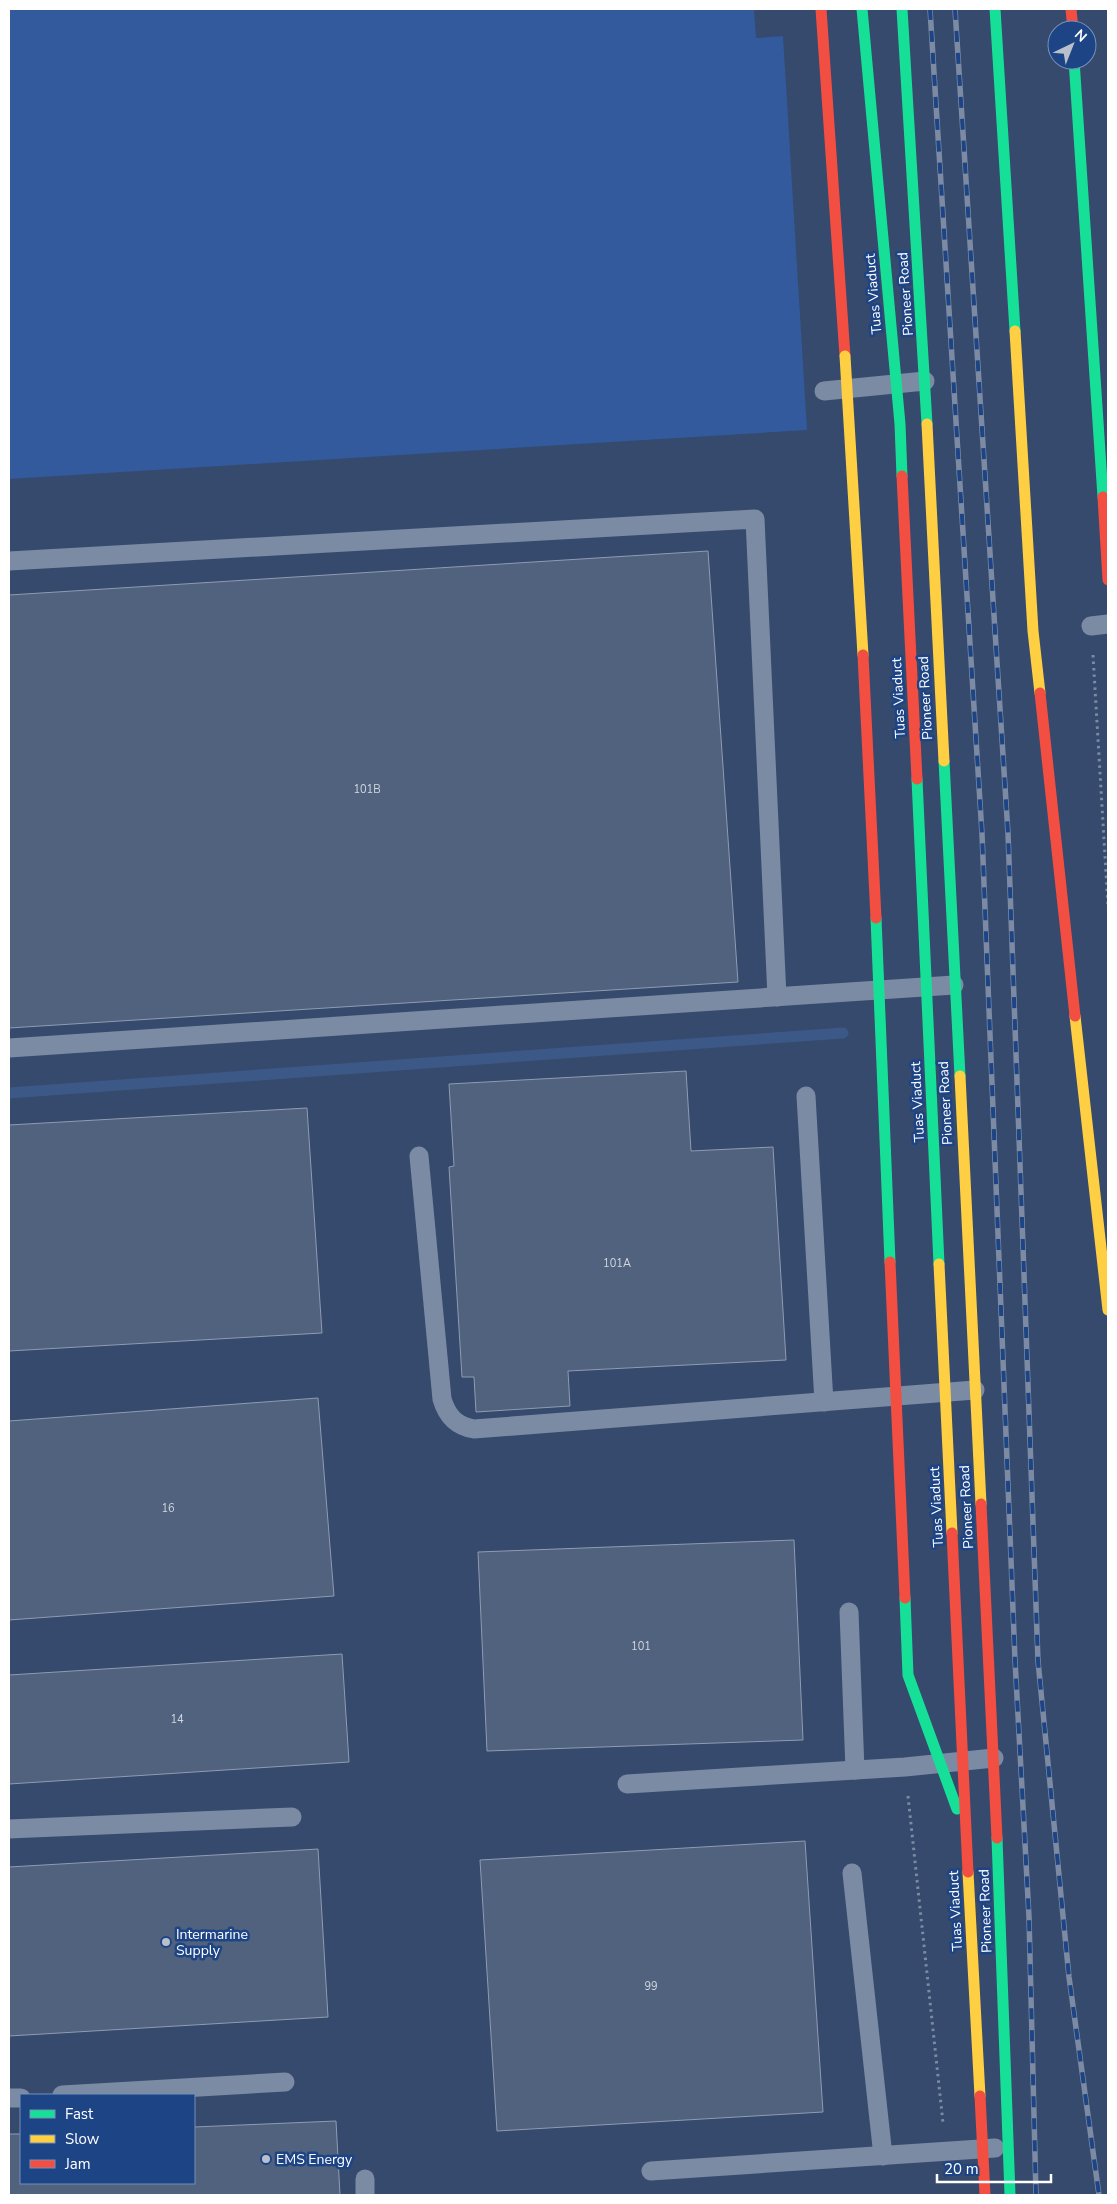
<svg xmlns="http://www.w3.org/2000/svg" width="1117" height="2204" font-family="'Nunito Sans',sans-serif">
<style>
.green{fill:#325a9c}
.lines{fill:none;stroke-linecap:round;stroke-linejoin:round}
.stream{stroke:#3c5886;stroke-width:11}
.building{fill:#50627e;stroke:#8f9cb1}
.path{stroke:#7b8ba3;stroke-width:3;stroke-dasharray:2.5 4;stroke-linecap:butt}
.lane{stroke:#7b8ba3;stroke-width:19}
.fast{stroke:#16e098;stroke-width:11}
.slow{stroke:#ffcf43;stroke-width:11}
.jam{stroke:#f24e42;stroke-width:11}
.rail-casing{stroke:#7c8ba3;stroke-width:5.5}
.rail{stroke:#1d4485;stroke-width:4;stroke-dasharray:11;stroke-linecap:butt}
.fast-bridge{stroke:#16e098;stroke-width:11}
.slow-bridge{stroke:#ffcf43;stroke-width:11}
.jam-bridge{stroke:#f24e42;stroke-width:11}
.poi-dot{fill:#b8c0cc;stroke:#1d4485;stroke-width:2}
.labels{text-anchor:middle;stroke-width:5;stroke-linejoin:round;paint-order:stroke}
.number-label{font-size:11px;fill:#d3d8df}
.street-label{font-size:14px;fill:#fff;stroke:#1d4485}
.poi-label{font-size:14px;fill:#fff;stroke:#1d4485;text-anchor:start}
</style>
<rect width="100%" height="100%" fill="#354a6d"/>
<path class="green" d="M9,9h745l2,29 27,-2 24,394 -798,49z"/>
<g class="lines">
<path class="stream" d="M9,1093l834,-60"/>
</g>
<g class="building">
<path d="M708,551l30,431 -729,46v-433z"/>
<path d="M686,1071l5,80 82,-4 13,213 -218,11 2,35 -94,6 -2,-35h-12l-13,-210 5,-1 -5,-82z"/>
<path d="M307,1108l15,225 -313,18v-226z"/>
<path d="M318,1398l16,198 -325,24v-199z"/>
<path d="M794,1540l9,200 -316,11 -9,-199z"/>
<path d="M342,1654l7,108 -340,22v-109z"/>
<path d="M805,1841l18,271 -326,19 -17,-271z"/>
<path d="M318,1849l10,168 -319,19v-169z"/>
<path d="M336,2121l4,74h-331v-61h12v49h173v-56z"/>
</g>
<g class="lines">
<g class="path">
<path d="M1093,655l15,252"/>
<path d="M908,1796l35,327"/>
</g>
<g class="lane">
<path d="M824,391l101,-10"/>
<path d="M9,561l746,-42 22,478"/>
<path d="M1091,626l17,-2"/>
<path d="M9,1048l945,-63"/>
<path d="M806,1096l18,306"/>
<path d="M419,1156l23,243c5,17 14,27 32,30l501,-39"/>
<path d="M849,1612l6,158"/>
<path d="M627,1784l278,-17 89,-9"/>
<path d="M9,1829l283,-12"/>
<path d="M852,1873l31,283"/>
<path d="M62,2095l223,-13"/>
<path d="M9,2098h12"/>
<path d="M651,2171l344,-23"/>
<path d="M365,2179v16"/>
</g>
<g class="fast">
<path d="M902,9l25,415"/>
<path d="M995,9l20,322"/>
<path d="M944,761l16,315"/>
<path d="M997,1838l13,357"/>
</g>
<g class="slow">
<path d="M1015,331l18,300 7,62"/>
<path d="M927,424l17,337"/>
<path d="M1075,1016l33,294"/>
<path d="M960,1076l21,428"/>
</g>
<g class="jam">
<path d="M821,9l24,347"/>
<path d="M1071,9l2,21"/>
<path d="M1040,693l35,323"/>
<path d="M981,1504l16,334"/>
</g>
<g class="rail-casing">
<g id="rail">
<path d="M930,9l52,825 33,826 14,257 7,278"/>
<path d="M955,9l53,824 30,828 31,316 30,218"/>
</g>
</g>
<use href="#rail" class="rail"/>
<g class="fast-bridge">
<path d="M862,9l38,415 2,52"/>
<path d="M1074,60l29,437"/>
<path d="M917,779l22,485"/>
<path d="M876,918l14,344"/>
<path d="M905,1598l3,77 49,134"/>
</g>
<g class="slow-bridge">
<path d="M845,356l18,299"/>
<path d="M939,1264l13,269"/>
<path d="M968,1872l12,224"/>
</g>
<g class="jam-bridge">
<path d="M902,476l15,303"/>
<path d="M1103,497l5,83"/>
<path d="M863,655l13,263"/>
<path d="M890,1262l15,336"/>
<path d="M952,1533l16,339"/>
<path d="M980,2096l5,99"/>
</g>
</g>
<g class="poi-dot">
<circle cx="166" cy="1942" r="5"/>
<circle cx="266" cy="2159" r="5"/>
</g>
<g class="labels">
<g class="number-label">
<text x="367" y="793">101B</text>
<text x="617" y="1267">101A</text>
<text x="168" y="1512">16</text>
<text x="641" y="1650">101</text>
<text x="177" y="1723">14</text>
<text x="651" y="1990">99</text>
</g>
<g class="street-label">
<text transform="translate(873 294) rotate(-95)" y="5">Tuas Viaduct</text>
<text transform="translate(905 294) rotate(-94)" y="5">Pioneer Road</text>
<text transform="translate(898 698) rotate(-93)" y="5">Tuas Viaduct</text>
<text transform="translate(925 698) rotate(-93)" y="5">Pioneer Road</text>
<text transform="translate(917 1102) rotate(-93)" y="5">Tuas Viaduct</text>
<text transform="translate(945 1103) rotate(-93)" y="5">Pioneer Road</text>
<text transform="translate(936 1507) rotate(-93)" y="5">Tuas Viaduct</text>
<text transform="translate(966 1507) rotate(-93)" y="5">Pioneer Road</text>
<text transform="translate(955 1911) rotate(-93)" y="5">Tuas Viaduct</text>
<text transform="translate(985 1911) rotate(-92)" y="5">Pioneer Road</text>
</g>
<g class="poi-label">
<text x="176" y="1939">Intermarine<tspan x="176" dy="16">Supply</tspan></text>
<text x="276" y="2164">EMS Energy</text>
</g>
</g>
<rect width="1117" height="2204" fill="none" stroke="#ffffff" stroke-width="20"/>
<rect x="20" y="2094" width="175" height="90" fill="#1d4485" stroke="#778fb6"/>
<rect x="30" y="2110" width="25" height="8" fill="#16e098" stroke="#778fb6"/>
<text x="65" y="2119" font-size="15" fill="#ffffff">Fast</text>
<rect x="30" y="2135" width="25" height="8" fill="#ffcf43" stroke="#778fb6"/>
<text x="65" y="2144" font-size="15" fill="#ffffff">Slow</text>
<rect x="30" y="2160" width="25" height="8" fill="#f24e42" stroke="#778fb6"/>
<text x="65" y="2169" font-size="15" fill="#ffffff">Jam</text>
<g transform="translate(1072 45) rotate(43)"><circle r="24" fill="#1d4485" stroke="#778fb6"/>
<path d="M0-4L9 19L0 12L-9 19Z" fill="#b8c0cc"/>
<text y="-8" font-size="14" font-weight="bold" text-anchor="middle" fill="#ffffff">N</text>
</g>
<path d="M937 2174v8h114v-8" fill="none" stroke="#ffffff" stroke-width="2.5"/>
<text x="944" y="2174" font-size="15" fill="#ffffff" stroke="#1d4485" stroke-width="4" paint-order="stroke">20 m</text>
</svg>
